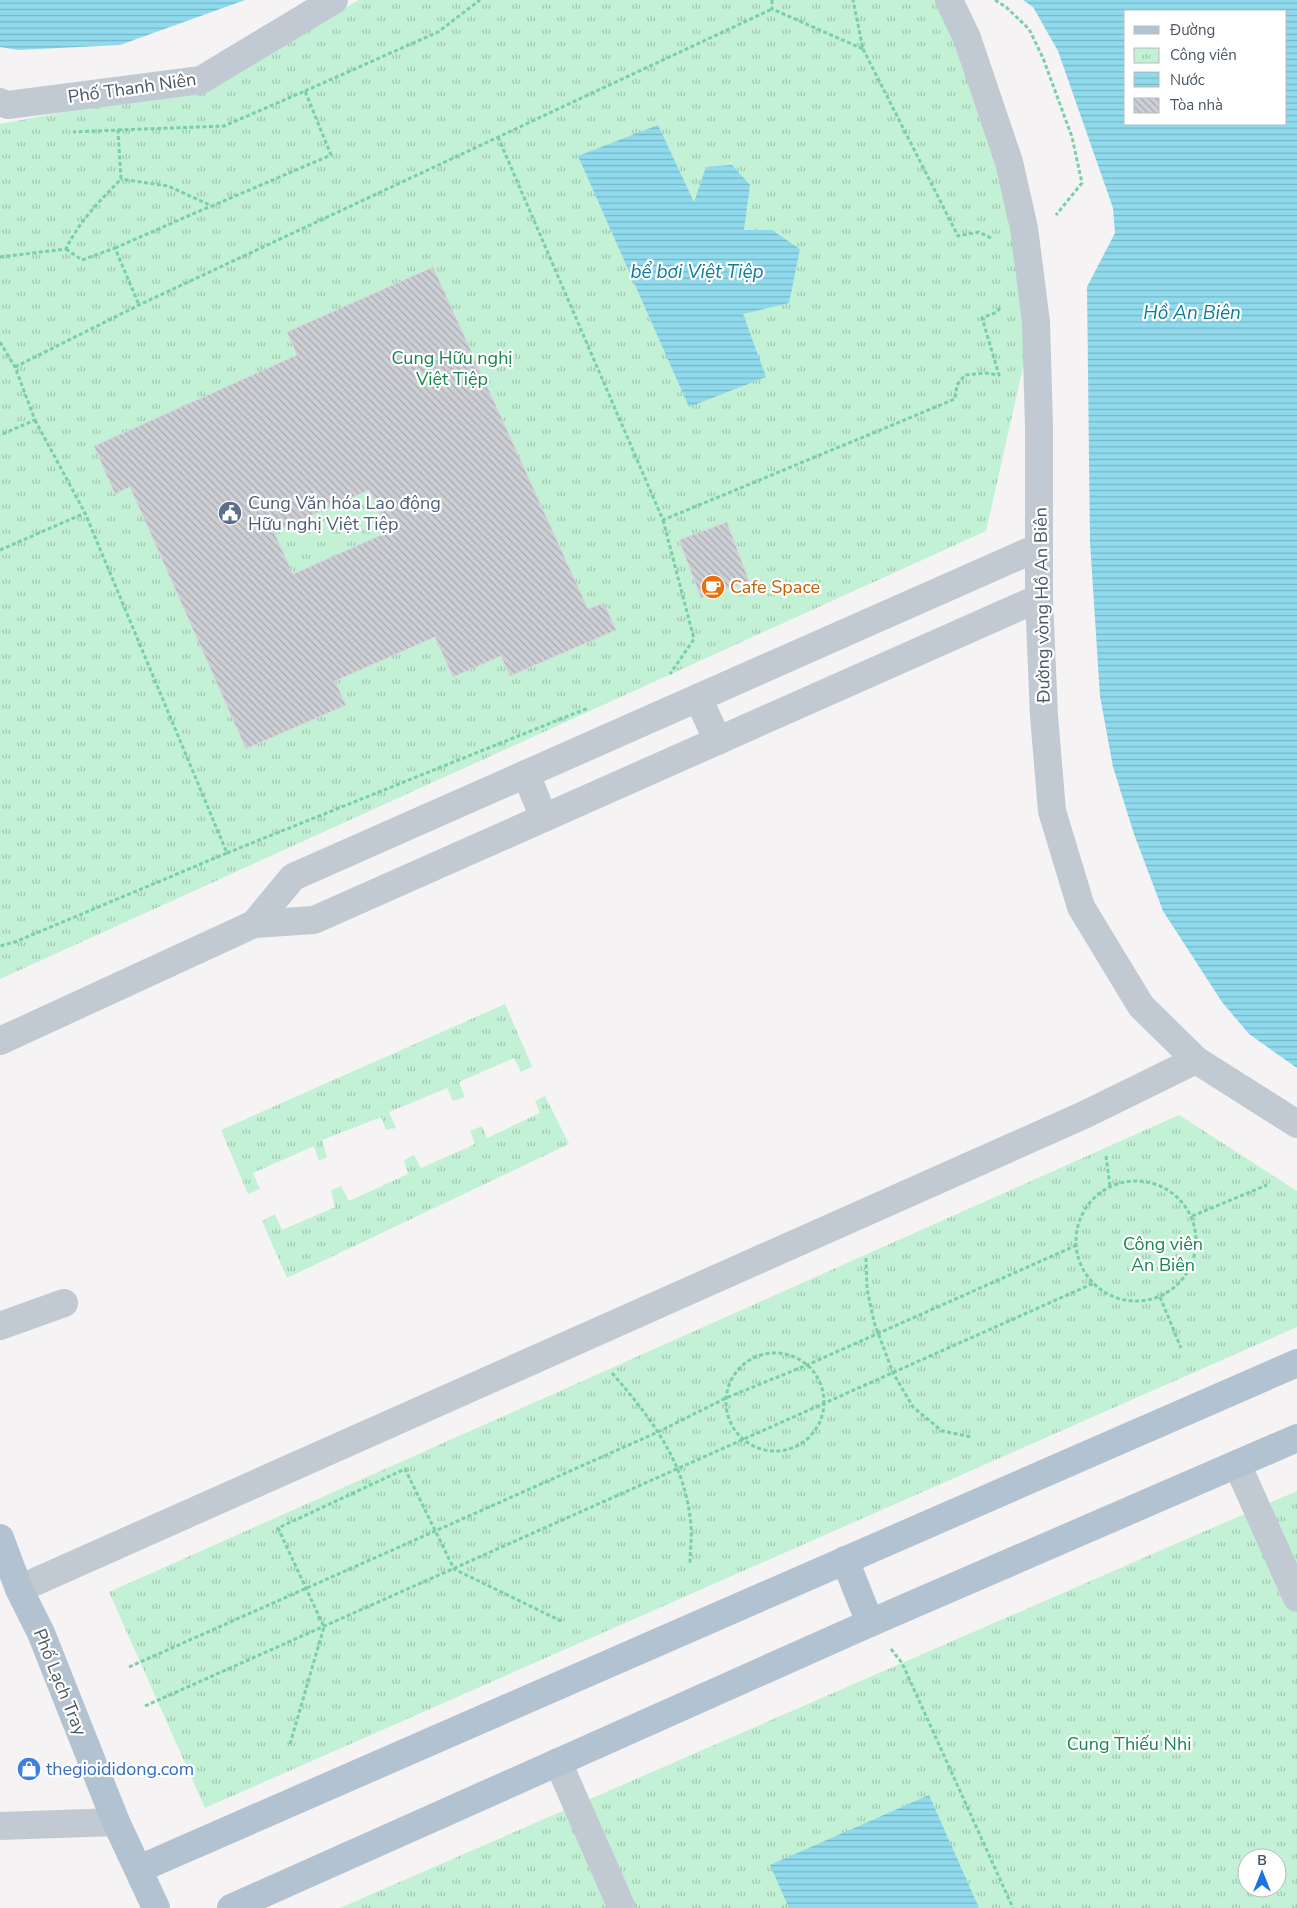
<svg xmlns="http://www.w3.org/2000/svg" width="1297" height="1908" font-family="'Nunito Sans',sans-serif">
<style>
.park{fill:url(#park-tufts);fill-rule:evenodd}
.water{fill:url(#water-rules);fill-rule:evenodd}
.building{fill:url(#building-back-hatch);stroke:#d7d9de;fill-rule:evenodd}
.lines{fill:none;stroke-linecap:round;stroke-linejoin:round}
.path{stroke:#7ad0a6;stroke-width:3;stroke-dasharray:4 2.5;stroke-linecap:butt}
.minor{stroke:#c1cad2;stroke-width:28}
.major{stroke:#b3c2d1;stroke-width:28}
.labels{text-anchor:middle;stroke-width:4.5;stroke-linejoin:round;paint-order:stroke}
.street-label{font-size:18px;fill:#4a5661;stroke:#fff}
.park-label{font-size:18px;fill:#17864f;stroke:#fff}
.service-label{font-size:18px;fill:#4e5e75;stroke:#fff;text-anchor:start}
.food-label{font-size:18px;fill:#c56008;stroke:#fff;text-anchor:start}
.shop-label{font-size:18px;fill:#366cbe;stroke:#fff;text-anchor:start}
.water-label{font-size:19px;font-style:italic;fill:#0c7c9b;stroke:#fff}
</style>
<defs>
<pattern id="park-tufts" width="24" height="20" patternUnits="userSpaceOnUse" patternTransform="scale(1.25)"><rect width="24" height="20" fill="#c3f1d5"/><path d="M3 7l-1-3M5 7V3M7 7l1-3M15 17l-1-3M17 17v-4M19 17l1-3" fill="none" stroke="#a0c6b0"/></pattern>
<pattern id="water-rules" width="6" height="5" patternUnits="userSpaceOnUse" patternTransform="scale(1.25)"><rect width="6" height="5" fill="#90daee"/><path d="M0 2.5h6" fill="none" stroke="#78b4c4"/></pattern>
<pattern id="building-back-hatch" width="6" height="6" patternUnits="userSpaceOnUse" patternTransform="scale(1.25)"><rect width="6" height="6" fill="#cdcfd5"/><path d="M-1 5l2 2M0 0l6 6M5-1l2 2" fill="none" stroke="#a8abb0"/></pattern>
</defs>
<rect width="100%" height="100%" fill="#f5f3f3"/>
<g class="park">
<path d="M359,0h581l19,37 61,209 4,117 -38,168 -986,448v-855l202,-38z"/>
<path d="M505,1004l27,62 -11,6 -7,-14 -55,24 6,15 -12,4 -6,-13 -58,24 7,16 -10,2 -5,-13 -59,23 5,17 -8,4 -5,-15 -61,27 7,16 -12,5 -27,-64z"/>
<path d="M545,1096l24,48 -282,134 -25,-57 13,-7 7,16 53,-23 -4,-17 10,-4 8,15 59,-27 -4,-14 10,-5 7,13 54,-24 -5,-13 12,-5 5,12 53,-25 -5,-12z"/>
<path d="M1179,1115l118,76v136l-1092,481 -96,-216z"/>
<path d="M1297,1491v417h-957zM1247,1858h30v30h-30z"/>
</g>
<g class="water">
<path d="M0,0h245l-125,45 -102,5 -18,-3z"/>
<path d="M1023,0h274v1068l-48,-34 -27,-32 -59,-91 -29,-77 -21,-67 -13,-71 -10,-154 -3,-255 28,-54 -2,-25 -55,-157 -25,-44zM1286,11v113h-160v-113z"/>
<path d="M658,125l36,77 12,-35 26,-2 18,20 -6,45h28l28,19 -11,54 -46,11 23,63 -77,30 -111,-251z"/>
<path d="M929,1795l50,113h-190l-19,-43z"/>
</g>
<g class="building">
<path d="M433,267l155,342 16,-6 12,27 -106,46 -9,-20 -48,21 -18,-40 -100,44 11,24 -100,44 -116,-262 -15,7 -21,-48 203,-91 -10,-23zM369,490l19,42 -95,42 -19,-42z"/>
<path d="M727,522l22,59 -48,17 -22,-58z"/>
</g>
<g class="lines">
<g class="path">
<path d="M772,0v9l91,40 -10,-49"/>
<path d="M995,0l11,7 23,22 14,29 29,79 10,46 -26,32"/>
<path d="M863,49l95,187 21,-4 14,7"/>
<path d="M305,91l133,-59 42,-32"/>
<path d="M118,130l106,-4 81,-35 26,64 -119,51 -44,-20 -47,-7"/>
<path d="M498,137l165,383 292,-121 2,-14 8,-10 21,-2 13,2 -17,-57 15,-6 4,-6"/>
<path d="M115,248l96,-42"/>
<path d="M66,249l16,11 33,-12 24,57"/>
<path d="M0,257l66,-8c13,-28 34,-48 55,-70l-3,-49 -45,2"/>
<path d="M0,342l15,25 20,53 -35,15"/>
<path d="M15,367l124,-62 633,-296"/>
<path d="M35,420l50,93"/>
<path d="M663,520l31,119 -24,35"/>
<path d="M0,550l85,-37 142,340 -212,89 -15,4"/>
<path d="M227,853l361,-145"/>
<path d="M1106,1156l4,30"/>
<circle cx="1136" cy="1241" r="60"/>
<path d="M1192,1216l75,-31"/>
<path d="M866,1258l1,31 7,33 19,51 20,34 29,24 30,6"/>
<path d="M1160,1297l21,51"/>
<circle cx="775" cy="1402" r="49"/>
<path d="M612,1373c40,46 74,90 79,153 1,13 -1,26 -1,38"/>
<path d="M891,1649l11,14 111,245"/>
<path d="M129,1667l529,-235 68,-34 81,-33 270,-120"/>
<path d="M145,1706l949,-423"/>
<path d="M290,1744l34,-117 -46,-99 127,-59 49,100 107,52"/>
</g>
<g class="minor">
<path d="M949,0l18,38 42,124 15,66 12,94 3,104v172l5,118 8,95 29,96 60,99 55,54 101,64"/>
<path d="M0,102l8,3 193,-25 133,-80"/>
<path d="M698,698l20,43"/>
<path d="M526,774l18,44"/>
<path d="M254,924l39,-47 746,-330"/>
<path d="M0,1041l254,-117 60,-4 725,-322"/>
<path d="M0,1326l64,-23"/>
<path d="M1237,1464l60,134"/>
<path d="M19,1589l1065,-474 112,-55"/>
<path d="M558,1762l64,146"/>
<path d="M0,1826l116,-4"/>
</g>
<g class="major">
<path d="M0,1538l19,51 22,44 75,189 40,86"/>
<path d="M845,1560l25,63"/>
<path d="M139,1869l1158,-506"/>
<path d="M231,1908l639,-285 427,-185"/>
</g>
</g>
<defs>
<g id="civic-disc" transform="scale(1.25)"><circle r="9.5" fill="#5c6f8a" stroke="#fff"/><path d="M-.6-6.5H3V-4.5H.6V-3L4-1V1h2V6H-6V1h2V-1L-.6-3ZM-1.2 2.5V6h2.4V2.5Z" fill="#fff"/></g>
<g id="cafe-disc" transform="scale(1.25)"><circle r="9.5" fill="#e8710a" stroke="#fff"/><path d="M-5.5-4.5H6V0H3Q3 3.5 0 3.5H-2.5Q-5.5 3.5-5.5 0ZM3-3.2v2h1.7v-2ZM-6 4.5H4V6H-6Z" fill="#fff"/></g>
<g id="shop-disc" transform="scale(1.25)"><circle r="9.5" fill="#3f7fe0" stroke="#fff"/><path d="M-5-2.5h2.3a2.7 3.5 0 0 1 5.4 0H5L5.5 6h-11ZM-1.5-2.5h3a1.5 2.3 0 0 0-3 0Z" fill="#fff"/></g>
</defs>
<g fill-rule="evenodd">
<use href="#civic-disc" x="230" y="513"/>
<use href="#cafe-disc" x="713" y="587"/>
<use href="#shop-disc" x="29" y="1769"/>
</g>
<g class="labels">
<g class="street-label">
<text transform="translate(132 88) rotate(-8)" y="6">Phố Thanh Niên</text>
<text transform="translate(1042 605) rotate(-91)" y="6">Đường vòng Hồ An Biên</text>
<text transform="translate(60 1682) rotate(68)" y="6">Phố Lạch Tray</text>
</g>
<g class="park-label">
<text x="452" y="364">Cung Hữu nghị<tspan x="452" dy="21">Việt Tiệp</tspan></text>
<text x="1163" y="1250">Công viên<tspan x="1163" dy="21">An Biên</tspan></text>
<text x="1129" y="1750">Cung Thiếu Nhi</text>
</g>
<g class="service-label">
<text x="248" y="509">Cung Văn hóa Lao động<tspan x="248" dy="21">Hữu nghị Việt Tiệp</tspan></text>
</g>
<g class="food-label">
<text x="730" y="593">Cafe Space</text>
</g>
<g class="shop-label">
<text x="46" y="1775">thegioididong.com</text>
</g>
<g class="water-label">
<text x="697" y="278">bể bơi Việt Tiệp</text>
<text x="1192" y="319">Hồ An Biên</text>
</g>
</g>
<rect x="1124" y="10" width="162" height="115" fill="#ffffff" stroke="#b7bbc0"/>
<rect x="1134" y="26" width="25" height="8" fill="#b3c2d1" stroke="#b7bbc0"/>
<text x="1170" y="35" font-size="15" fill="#4a5661">Đường</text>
<rect x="1134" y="48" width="25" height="15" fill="url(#park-tufts)" stroke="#b7bbc0"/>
<text x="1170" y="60" font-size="15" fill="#4a5661">Công viên</text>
<rect x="1134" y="72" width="25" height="15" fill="url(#water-rules)" stroke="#b7bbc0"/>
<text x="1170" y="85" font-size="15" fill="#4a5661">Nước</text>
<rect x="1134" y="98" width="25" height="15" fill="url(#building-back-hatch)" stroke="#b7bbc0"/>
<text x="1170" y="110" font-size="15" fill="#4a5661">Tòa nhà</text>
<g transform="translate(1262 1873)"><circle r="24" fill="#ffffff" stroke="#b7bbc0"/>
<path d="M0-4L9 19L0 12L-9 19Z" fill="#1a73e8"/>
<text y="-8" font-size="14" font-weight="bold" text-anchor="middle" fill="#4a5661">B</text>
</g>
</svg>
